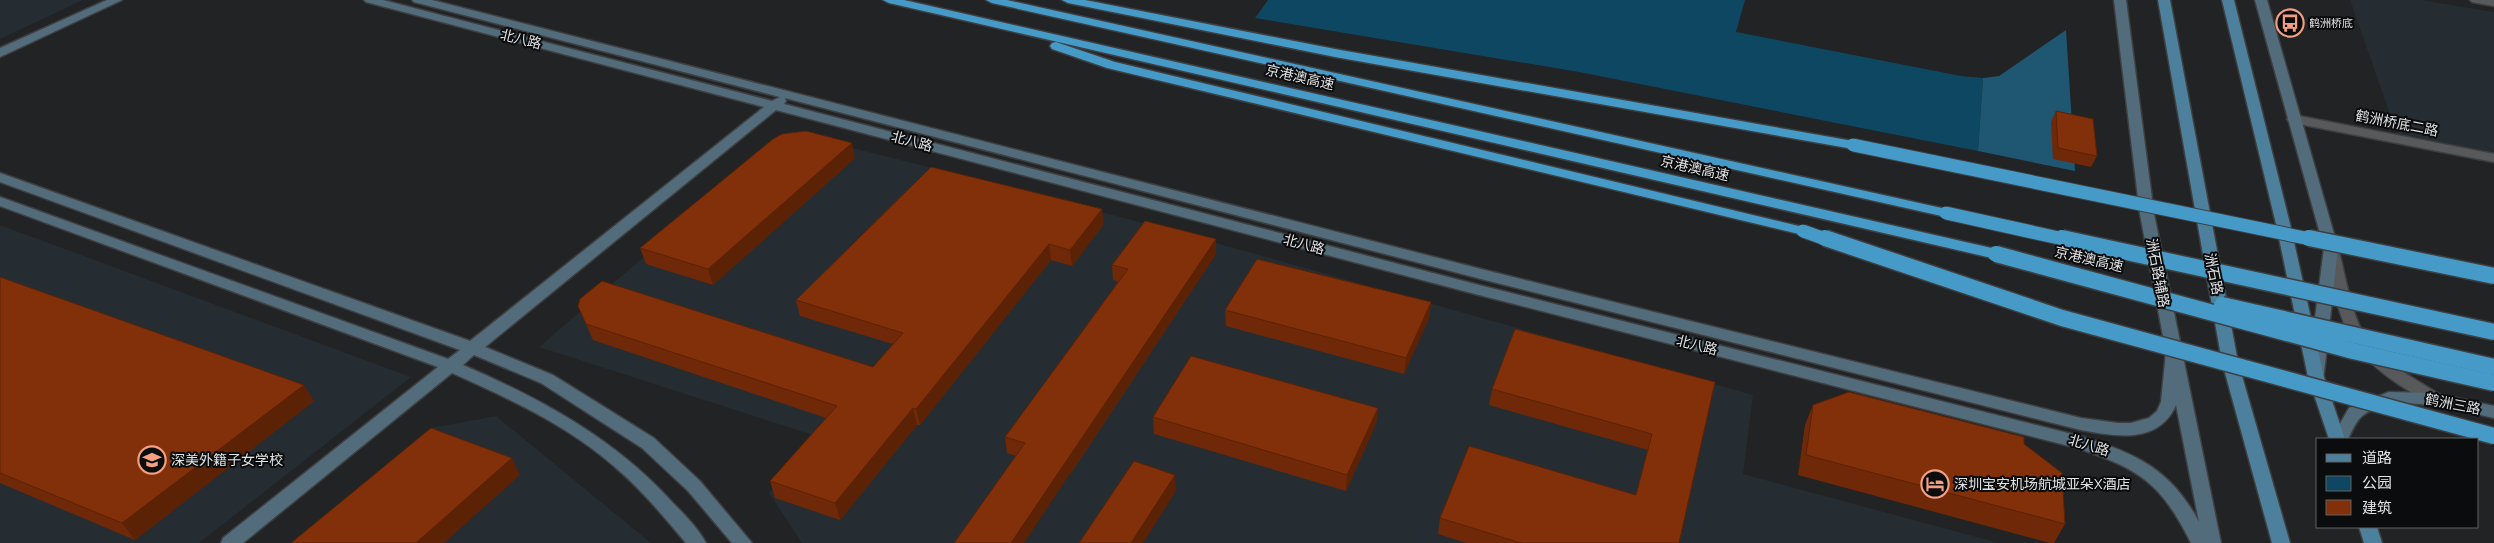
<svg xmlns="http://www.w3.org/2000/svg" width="2494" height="543" font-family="Manrope,'Noto Sans SC',sans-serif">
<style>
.built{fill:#252d32}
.green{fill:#0e4762}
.forest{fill:#1f5672}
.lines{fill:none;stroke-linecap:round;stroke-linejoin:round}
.street-casing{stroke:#3e3f41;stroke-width:3}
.secondary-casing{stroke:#3e3f41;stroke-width:3}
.primary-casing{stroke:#3e3f41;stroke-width:3}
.highway-casing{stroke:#3e3f41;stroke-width:3}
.street{fill:#57595b;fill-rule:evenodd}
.secondary{fill:#526c7b;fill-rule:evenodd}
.primary{fill:#4c809c;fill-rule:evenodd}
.highway{fill:#459ac7;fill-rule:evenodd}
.highway-bridge-far1-casing{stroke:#3e3f41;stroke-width:15;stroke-linecap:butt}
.highway-bridge-casing{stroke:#3e3f41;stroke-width:19;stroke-linecap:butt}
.highway-bridge-far1{stroke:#459ac7;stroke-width:13}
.highway-bridge{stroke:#459ac7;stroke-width:16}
.wall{fill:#702908}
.shaded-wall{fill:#5b2206}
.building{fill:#823009;stroke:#5b2206}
.labels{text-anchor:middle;stroke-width:4;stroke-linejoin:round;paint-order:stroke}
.far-poi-label{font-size:11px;fill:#e1e2e3;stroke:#0b0c0d;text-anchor:start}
.street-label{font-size:14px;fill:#e1e2e3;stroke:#0b0c0d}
.poi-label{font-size:14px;fill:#e1e2e3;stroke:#0b0c0d;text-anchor:start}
</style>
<rect width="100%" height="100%" fill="#212324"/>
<g class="built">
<path d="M0,0h83l-83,39z"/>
<path d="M2350,0h71l73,12v141l-97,-19z"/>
<path d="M789,132l243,61 224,61 497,141 -10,79 256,69h-1197l-33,-50 50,-56 -280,-90z"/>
<path d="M0,225l411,152 -212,166h-199z"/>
<path d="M496,416l155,127h-355l135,-115z"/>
</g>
<path class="green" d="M1268,0h477l-9,32 225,44 22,2 -5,73 -399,-79 -324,-54z"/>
<path class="forest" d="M2066,30l9,141 -97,-20 5,-73 16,-2z"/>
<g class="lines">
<g class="street-casing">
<g id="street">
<path d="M2470,0h24v6l-22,-4z"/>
<path d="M2294,115l200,39v8l-205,-40 -2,-3z"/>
<path d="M2331,243l7,5c9,32 13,75 36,101 18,19 44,31 66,46l2,4 -2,4c-12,4 -21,-6 -31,-12 -69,-43 -67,-70 -85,-143z"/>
</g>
</g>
<g class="secondary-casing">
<g id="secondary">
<path d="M107,0h15l-122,57v-9z"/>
<path d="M364,0h19l389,101 8,-4 -366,-95 -2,-2h20l1053,270 596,148 37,5h13l18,-5 8,-7 4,-9 5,-50 -26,-138 -26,-214h12l28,214 67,329h-30c-30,-60 -51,-74 -114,-95l-598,-153 -703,-185 -291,237 68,28 101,63 46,43 52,62h-20l-44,-52 -46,-43 -101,-65 -67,-28 -11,10c78,34 151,73 209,137 12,12 26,26 34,41h-20c-22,-26 -44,-53 -70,-75 -47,-42 -106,-69 -164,-95l-209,170h-22l2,-5 215,-171 -438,-161v-9l448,162 12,-9 -460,-168v-9l470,168 294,-234 -398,-105zM785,98l700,182 596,150c36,7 78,14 95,-25l23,117c-28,-53 -64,-69 -119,-86l-601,-151 -695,-181 2,-3z"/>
<path d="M2255,0h12l71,248 -14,125 -2,4h-12l-2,-4 16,-125z"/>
<path d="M2389,392l45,1 60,13v12c-36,-8 -100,-27 -132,-2 -6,5 -11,17 -14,23h-17l18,-31z"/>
</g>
</g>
<g class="primary-casing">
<g id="primary">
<path d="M2158,0h12l68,362 52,181h-18l-50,-181z"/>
<path d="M2222,0h12l56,224 34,153 21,62h-16l-21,-62 -32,-153z"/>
<path d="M2359,527h18l5,16h-18z"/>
</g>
</g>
<g class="highway-casing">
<g id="highway">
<path d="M883,0h21l1092,249 7,5 -7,5 -1107,-256z"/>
<path d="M986,0h21l939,209 7,4 -7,4 -954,-214z"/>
<path d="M1062,0h23l250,49 518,92 7,4 -7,4 -518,-92 -267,-54z"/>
<path d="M1056,42l59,20 688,165 7,4 -7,4 -696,-167 -55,-19 -2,-3 2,-3z"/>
</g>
</g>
<use href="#street" class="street"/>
<use href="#secondary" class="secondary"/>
<use href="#primary" class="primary"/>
<use href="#highway" class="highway"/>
<g class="highway-bridge-far1-casing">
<g id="highway-bridge-far1">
<path d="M1853,145l462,95"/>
<path d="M1946,213l122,27"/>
<path d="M1803,231l25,9"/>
</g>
</g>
<g class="highway-bridge-casing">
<g id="highway-bridge">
<path d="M1825,238l237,80 432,118"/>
<path d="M2062,238l432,94"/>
<path d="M2309,238l185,38"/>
<path d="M1996,254l357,97 141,32"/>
<path d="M2222,305l272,62"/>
</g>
</g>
<use href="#highway-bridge-far1" class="highway-bridge-far1"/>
<use href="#highway-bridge" class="highway-bridge"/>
</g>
<g class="wall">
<path d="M2056,111l41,45 -6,11 -38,-8 -2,-37z"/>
<path d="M855,158l-142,127 -67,-21 -6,-16z"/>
<path d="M1102,209l1,16 -31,41 -21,-6 -131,165h-3l-77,95 -65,-22 -5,-17 56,-63 -233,-78 -15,-34 295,61 20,-23 -93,-28 -4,-16z"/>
<path d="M1216,239v15l-145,219 -64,-20 -2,-16 113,-155 -5,-2 -1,-15z"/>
<path d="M0,277l314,124 -179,139 -135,-57z"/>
<path d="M1431,302l-2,16 -25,56 -178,-48 -1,-16z"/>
<path d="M1715,382l-36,161h-213l-28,-9 2,-16 196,-23 12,-45 -159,-45 3,-16z"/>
<path d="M1813,405l211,39 41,80 -11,19h-4l-252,-68 7,-50z"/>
<path d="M1378,408l-2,16 -30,67 -192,-57 -1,-17z"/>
</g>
<g class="shaded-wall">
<path d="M852,143l3,15 -142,127 -5,-16z"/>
<path d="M1102,209l1,16 -31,41 -2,-16z"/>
<path d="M1216,239v15l-192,289h-13z"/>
<path d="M1049,244l2,16 -131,165 -4,-16z"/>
<path d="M1431,302l-2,16 -25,56 2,-16z"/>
<path d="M304,385l10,16 -179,139 -13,-17z"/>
<path d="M913,408l4,17 -77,95 -5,-17z"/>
<path d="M1378,408l-2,16 -30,67 1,-16z"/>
<path d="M512,458l8,17 -76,68h-28z"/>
<path d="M1175,475l1,16 -33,52h-12z"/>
</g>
<g class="building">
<path d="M2056,111l37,8 4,37 -39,-8z"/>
<path d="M806,131l46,12 -144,126 -68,-21 133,-109 9,-5z"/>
<path d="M931,167l171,42 -32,41 -21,-6 -133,165 -3,-1 -78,95 -65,-22 67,-75 -251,-82 -8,-18 2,-7 22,-18 271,86 30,-34 -107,-33z"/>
<path d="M1145,221l71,18 -205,304h-57l71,-100 -20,-6 123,-168 -16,-4z"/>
<path d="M1257,259l174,43 -25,56 -181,-48z"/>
<path d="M0,277l304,108 -182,138 -122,-50z"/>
<path d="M1515,329l200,53 -36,161h-158l-81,-25 29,-72 167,49 16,-61 -160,-45z"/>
<path d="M1191,356l187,52 -31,67 -194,-58z"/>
<path d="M1849,392l175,45v7l38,29 3,51 -259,-69 7,-50z"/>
<path d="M431,428l81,30 -96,85h-125z"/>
<path d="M1134,461l41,14 -44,68h-52z"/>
</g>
<defs>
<g id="bus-ring" transform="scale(1.4375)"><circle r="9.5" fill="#0b0c0d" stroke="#f2a081" stroke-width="1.5"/><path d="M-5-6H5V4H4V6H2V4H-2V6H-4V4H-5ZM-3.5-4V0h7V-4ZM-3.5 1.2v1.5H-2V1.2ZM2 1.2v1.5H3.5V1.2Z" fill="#f2a081"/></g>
<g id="school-ring" transform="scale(1.4375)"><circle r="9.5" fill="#0b0c0d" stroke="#f2a081" stroke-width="1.5"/><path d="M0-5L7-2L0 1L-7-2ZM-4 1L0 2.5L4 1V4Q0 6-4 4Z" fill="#f2a081"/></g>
<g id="hotel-ring" transform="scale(1.4375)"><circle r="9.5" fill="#0b0c0d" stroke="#f2a081" stroke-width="1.5"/><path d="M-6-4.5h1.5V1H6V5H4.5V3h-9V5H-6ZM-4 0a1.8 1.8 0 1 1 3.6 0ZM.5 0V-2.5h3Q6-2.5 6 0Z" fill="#f2a081"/></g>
</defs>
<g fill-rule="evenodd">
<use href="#bus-ring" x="2290" y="23"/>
<use href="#school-ring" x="152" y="460"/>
<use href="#hotel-ring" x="1935" y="484"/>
</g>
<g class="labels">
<g class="far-poi-label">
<text x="2309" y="27">鹤洲桥底</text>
</g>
<g class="street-label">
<text transform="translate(521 39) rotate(14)" y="5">北八路</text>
<text transform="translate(1300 77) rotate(13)" y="5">京港澳高速</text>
<text transform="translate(2397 123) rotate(11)" y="5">鹤洲桥底二路</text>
<text transform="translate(912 141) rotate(15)" y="5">北八路</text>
<text transform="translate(1695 168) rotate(13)" y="5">京港澳高速</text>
<text transform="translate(1304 244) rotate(15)" y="5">北八路</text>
<text transform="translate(2089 259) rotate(13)" y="5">京港澳高速</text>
<text transform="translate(2158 273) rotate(79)" y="5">洲石路辅路</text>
<text transform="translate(2214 274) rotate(79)" y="5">洲石路</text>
<text transform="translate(1697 345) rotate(14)" y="5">北八路</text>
<text transform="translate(2453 404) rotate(11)" y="5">鹤洲三路</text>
<text transform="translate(2089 445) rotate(17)" y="5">北八路</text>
</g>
<g class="poi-label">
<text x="171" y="465">深美外籍子女学校</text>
<text x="1954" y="489">深圳宝安机场航城亚朵X酒店</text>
</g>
</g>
<rect x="2316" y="438" width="162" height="90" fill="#0b0c0d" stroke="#616263"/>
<rect x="2326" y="454" width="25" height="8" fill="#4c809c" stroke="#616263"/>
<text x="2362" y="463" font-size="15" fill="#e1e2e3">道路</text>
<rect x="2326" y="476" width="25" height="15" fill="#0e4762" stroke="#616263"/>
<text x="2362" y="488" font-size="15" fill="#e1e2e3">公园</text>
<rect x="2326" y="500" width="25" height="15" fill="#823009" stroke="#616263"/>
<text x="2362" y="513" font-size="15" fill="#e1e2e3">建筑</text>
</svg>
